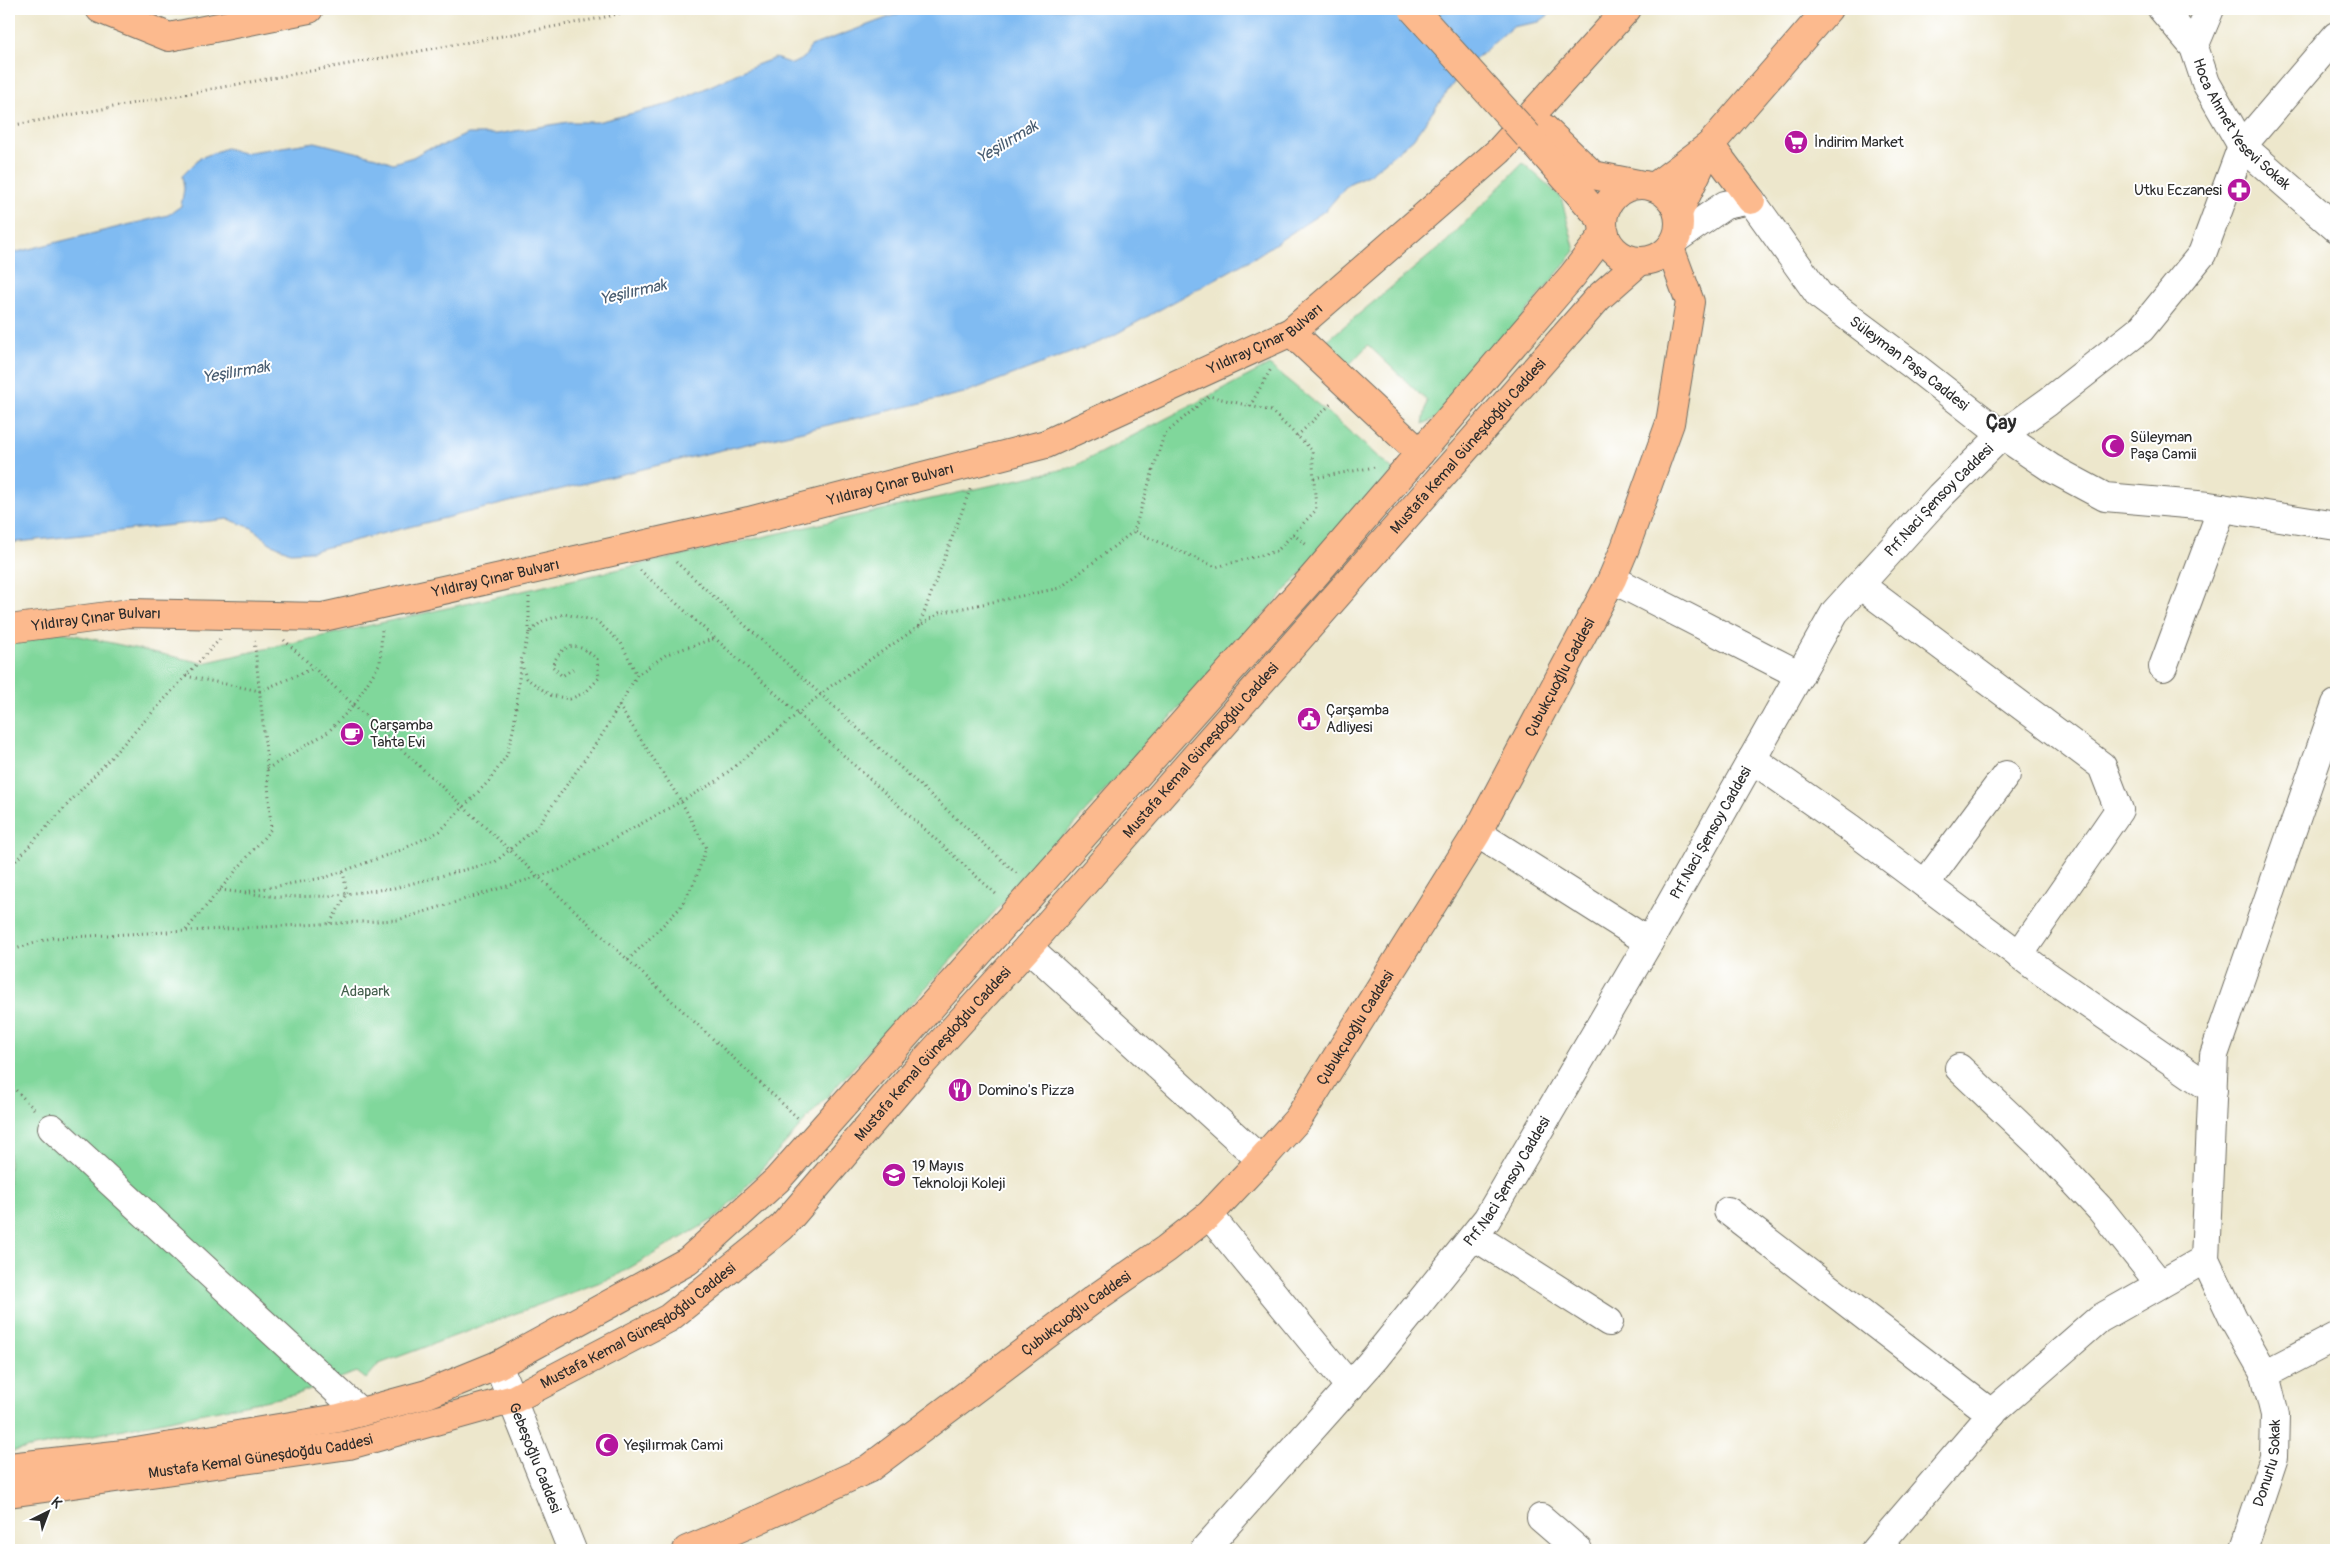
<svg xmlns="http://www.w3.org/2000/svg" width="2345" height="1559" font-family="Pangolin,sans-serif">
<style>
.green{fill:#80d79b;stroke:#568163}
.water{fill:#80bbf2;stroke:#56738e}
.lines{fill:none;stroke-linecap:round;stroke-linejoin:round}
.minor-casing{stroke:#6f6d63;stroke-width:30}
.major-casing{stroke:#6f6d63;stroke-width:30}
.path{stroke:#6f6d63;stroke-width:3;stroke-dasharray:1 4;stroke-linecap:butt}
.minor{stroke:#fff;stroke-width:28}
.major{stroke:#fcba8e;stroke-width:28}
.major-bridge-casing{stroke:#6f6d63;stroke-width:30;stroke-linecap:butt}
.major-bridge{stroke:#fcba8e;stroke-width:28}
.labels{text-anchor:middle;stroke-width:4;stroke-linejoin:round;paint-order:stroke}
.street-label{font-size:15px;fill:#2b2b2b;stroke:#fff}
.poi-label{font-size:15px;fill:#2b2b2b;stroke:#fff;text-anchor:start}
.park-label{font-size:15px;fill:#445f4d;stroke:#fff}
.water-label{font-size:16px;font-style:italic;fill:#495d71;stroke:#fff}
.district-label{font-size:20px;font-weight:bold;fill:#2b2b2b;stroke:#fff}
</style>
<rect width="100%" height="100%" fill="#fff"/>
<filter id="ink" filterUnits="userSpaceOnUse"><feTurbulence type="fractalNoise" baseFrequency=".02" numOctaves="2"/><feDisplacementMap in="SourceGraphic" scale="10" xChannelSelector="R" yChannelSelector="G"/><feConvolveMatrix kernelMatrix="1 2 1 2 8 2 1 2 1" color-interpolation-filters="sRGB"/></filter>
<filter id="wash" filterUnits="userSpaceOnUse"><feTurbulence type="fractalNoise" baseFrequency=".0096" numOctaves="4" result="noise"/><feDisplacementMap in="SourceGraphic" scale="20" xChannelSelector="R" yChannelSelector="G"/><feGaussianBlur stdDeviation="1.12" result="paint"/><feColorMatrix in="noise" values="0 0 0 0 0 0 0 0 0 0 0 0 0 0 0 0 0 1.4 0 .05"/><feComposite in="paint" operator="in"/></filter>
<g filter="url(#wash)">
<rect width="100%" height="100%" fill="#ede7cc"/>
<g class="green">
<path d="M1523,163l38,34 14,54 -130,163 -22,10 4,-23 -59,-56 -24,25 -25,-23 127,-105z"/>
<path d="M1269,365l63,51 62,55 -675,745 -105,61 -235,87 -13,15 -9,-7 -63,23 -285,57v-809l52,-11 142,31 870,-196z"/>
</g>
<path class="water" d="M911,9h646l-18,13 -27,5 -49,43 -50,69 -43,35 -22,10 -22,26 -71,47 -150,83 -141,53 -289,68 -363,90 -22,1 -20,-9 -18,-15 -24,-9 -219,24v-289l159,-39 13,-9 3,-17 -2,-13 18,-18 26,-10 17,5 72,-11 61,15 17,6 20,-6 14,-8 17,-4 23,-11h30l71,-12h29l77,-19 77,-36 24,-9 17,6 12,-6 7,-12z"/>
</g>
<g filter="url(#ink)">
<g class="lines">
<g class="minor-casing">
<g id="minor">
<path id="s1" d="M2162,9l32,38 12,36 36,63 94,82"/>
<path d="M2194,47l16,-38"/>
<path id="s2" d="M1676,239l49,-34 26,-5 68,95 91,68 92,72 49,33 54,29 104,9 127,20"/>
<path d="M1612,579l188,96"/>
<path d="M1860,585l242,181 17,44 -100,145"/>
<path d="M2163,667l59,-159"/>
<path d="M1752,759l98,69 195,146 168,116"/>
<path d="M1477,833l172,109"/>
<path d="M1925,884l81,-109"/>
<path d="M1028,947l233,213"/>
<path d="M1959,1068l79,75 63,67 59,74"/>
<path d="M52,1128l308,284"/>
<path d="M1728,1211l264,203"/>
<path d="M1209,1215l141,172"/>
<path d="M1474,1236l135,86"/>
<path id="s3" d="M498,1365l74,185"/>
<path d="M2265,1374l71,-37"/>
<path d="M1541,1518l37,32"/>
<path id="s4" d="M1204,1550l171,-192 112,-139 162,-277 186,-330 105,-116 62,-61 46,-33 93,-73 61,-75 40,-108 94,-110"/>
<path d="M1875,1550l121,-141 103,-90 106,-60"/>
<path id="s5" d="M2243,1550l31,-93 1,-42 -10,-41 -32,-56 -28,-59 9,-204 122,-351"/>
</g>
</g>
<g class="major-casing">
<g id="major">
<path d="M100,9l69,28 140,-28"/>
<path d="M1544,128l49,47 50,10"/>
<path d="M1528,136l75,85"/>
<circle cx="1641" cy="223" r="38"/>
<path d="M1654,187l56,-42 41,55"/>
<path d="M1678,213l32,-68 118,-136"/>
<path d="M1291,332l129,121"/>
<path id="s6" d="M9,629l121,-16 193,4 426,-96 297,-77 245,-112 208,-181 128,-142"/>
<path d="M9,1467l115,-13 215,-36 88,-24 71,-29 190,-104 89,-81 40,-45 497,-559 259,-301 32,-42"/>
<path id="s7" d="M9,1493l340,-48 165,-46 155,-81 113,-91 138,-161 108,-119 570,-649 42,-37"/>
<path id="s8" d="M687,1550l64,-27 117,-54 226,-170 72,-50 43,-34 52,-55 37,-41 179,-286 135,-254 13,-31 45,-125 20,-121 -20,-54"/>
</g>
</g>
<g class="path">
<path d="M9,126l592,-108 35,-9"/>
<path d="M1250,406l22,-39"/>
<path d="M1297,436l36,-34"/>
<path d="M1314,478l61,-11"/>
<path d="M1293,534l15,12"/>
<path d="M676,562l342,313"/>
<path d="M640,570l358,326"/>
<path d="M919,626l52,-139"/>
<path d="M529,633v-39"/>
<path d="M284,640l516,480"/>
<path d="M573,669l-11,7 -10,-10c12,-26 26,-24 45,-7l2,19 -13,14 -16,7 -20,-4 -24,-17 -5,-17 8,-28 12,-11 23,-8 33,7 24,22 16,32"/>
<path d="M186,676l74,15 54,-23"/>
<path d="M619,706l62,95 25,47 -11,33 -15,27 -52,52"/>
<path d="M267,769l61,-37 26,-27 26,-42 2,-34"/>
<path d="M9,868l211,-229"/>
<path d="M220,890l58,7 51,-1 65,-8 101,-26 42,-35 65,-92 35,-60 30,-21 49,-16"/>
<path d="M245,892l82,-15 74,-27 39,-19 49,-50 18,-26 7,-29 7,-65"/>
<path d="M330,923l17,-29 -4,-23"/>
<path d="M186,930l85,-101 -5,-77 -12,-113"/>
<path d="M9,951l42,-13 347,-18 161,-50 158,-89 114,-95 108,-73 121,-25 74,-57 30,-96 45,-39 62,15 41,39 4,60 -39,41 -61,16 -82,-36"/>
<path d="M9,1083l27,28"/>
</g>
<use href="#minor" class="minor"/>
<use href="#major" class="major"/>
<g class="major-bridge-casing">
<path id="major-bridge" d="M1413,9l115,127"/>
</g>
<use href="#major-bridge" class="major-bridge"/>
</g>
</g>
<defs>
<g id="supermarket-disc" transform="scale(1.25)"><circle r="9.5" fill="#b5179e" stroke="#fff"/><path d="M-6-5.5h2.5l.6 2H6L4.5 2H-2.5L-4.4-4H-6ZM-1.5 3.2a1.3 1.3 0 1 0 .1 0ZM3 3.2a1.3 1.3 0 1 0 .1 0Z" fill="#fff"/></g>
<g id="pharmacy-disc" transform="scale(1.25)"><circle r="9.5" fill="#b5179e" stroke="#fff"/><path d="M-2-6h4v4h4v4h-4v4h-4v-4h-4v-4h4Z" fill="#fff"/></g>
<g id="mosque-disc" transform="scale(1.25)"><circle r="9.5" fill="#b5179e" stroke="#fff"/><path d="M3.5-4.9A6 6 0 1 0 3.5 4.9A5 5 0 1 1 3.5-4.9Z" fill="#fff"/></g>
<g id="civic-disc" transform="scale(1.25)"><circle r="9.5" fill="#b5179e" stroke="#fff"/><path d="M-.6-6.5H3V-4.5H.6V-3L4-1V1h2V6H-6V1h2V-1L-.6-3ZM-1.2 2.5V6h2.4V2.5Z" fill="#fff"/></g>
<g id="cafe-disc" transform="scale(1.25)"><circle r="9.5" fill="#b5179e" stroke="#fff"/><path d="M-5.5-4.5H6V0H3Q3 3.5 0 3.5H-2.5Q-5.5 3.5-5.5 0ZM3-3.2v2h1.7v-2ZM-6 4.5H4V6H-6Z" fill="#fff"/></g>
<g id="restaurant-disc" transform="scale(1.25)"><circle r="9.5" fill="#b5179e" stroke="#fff"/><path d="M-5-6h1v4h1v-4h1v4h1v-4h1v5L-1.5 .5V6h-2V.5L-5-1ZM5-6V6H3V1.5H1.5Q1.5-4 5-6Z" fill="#fff"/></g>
<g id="school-disc" transform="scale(1.25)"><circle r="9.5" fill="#b5179e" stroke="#fff"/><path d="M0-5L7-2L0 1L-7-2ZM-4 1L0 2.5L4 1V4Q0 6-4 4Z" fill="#fff"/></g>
</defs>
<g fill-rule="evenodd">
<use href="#supermarket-disc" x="1796" y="142"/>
<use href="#pharmacy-disc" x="2239" y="190"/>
<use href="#mosque-disc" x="2113" y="446"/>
<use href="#civic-disc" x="1309" y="719"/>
<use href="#cafe-disc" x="352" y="734"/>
<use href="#restaurant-disc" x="960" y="1090"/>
<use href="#school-disc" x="894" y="1175"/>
<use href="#mosque-disc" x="607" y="1445"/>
</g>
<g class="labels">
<g class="street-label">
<text dy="5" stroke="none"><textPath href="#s1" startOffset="142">Hoca Ahmet Yesevi Sokak</textPath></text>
<text dy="5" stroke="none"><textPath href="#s6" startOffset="1302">Yıldıray Çınar Bulvarı</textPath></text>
<text dy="5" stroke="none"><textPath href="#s2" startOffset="316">Süleyman Paşa Caddesi</textPath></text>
<text dy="5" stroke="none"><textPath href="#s7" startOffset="1874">Mustafa Kemal Güneşdoğdu Caddesi</textPath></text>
<text dy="5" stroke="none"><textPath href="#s6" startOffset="898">Yıldıray Çınar Bulvarı</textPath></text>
<text dy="5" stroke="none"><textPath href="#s4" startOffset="1288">Prf.Naci Şensoy Caddesi</textPath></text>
<text dy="5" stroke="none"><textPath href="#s6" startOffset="492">Yıldıray Çınar Bulvarı</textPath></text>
<text dy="5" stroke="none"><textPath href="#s6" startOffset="88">Yıldıray Çınar Bulvarı</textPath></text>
<text dy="5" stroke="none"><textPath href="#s8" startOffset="1268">Çubukçuoğlu Caddesi</textPath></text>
<text dy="5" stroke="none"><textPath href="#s7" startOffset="1469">Mustafa Kemal Güneşdoğdu Caddesi</textPath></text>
<text dy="5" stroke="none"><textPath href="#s4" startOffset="882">Prf.Naci Şensoy Caddesi</textPath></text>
<text dy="5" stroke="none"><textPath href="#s8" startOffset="862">Çubukçuoğlu Caddesi</textPath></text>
<text dy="5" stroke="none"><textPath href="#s7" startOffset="1064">Mustafa Kemal Güneşdoğdu Caddesi</textPath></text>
<text dy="5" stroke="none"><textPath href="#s4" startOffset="478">Prf.Naci Şensoy Caddesi</textPath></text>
<text dy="5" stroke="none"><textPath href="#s8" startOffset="458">Çubukçuoğlu Caddesi</textPath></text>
<text dy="5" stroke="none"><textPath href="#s7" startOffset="659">Mustafa Kemal Güneşdoğdu Caddesi</textPath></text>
<text dy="5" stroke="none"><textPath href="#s7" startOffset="254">Mustafa Kemal Güneşdoğdu Caddesi</textPath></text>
<text dy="5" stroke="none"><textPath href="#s3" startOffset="100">Gebeşoğlu Caddesi</textPath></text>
<text dy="5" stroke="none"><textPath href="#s5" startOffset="91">Donurlu Sokak</textPath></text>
</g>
<g class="poi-label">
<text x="1814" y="147">İndirim Market</text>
<text x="2222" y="195" text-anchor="end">Utku Eczanesi</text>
<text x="2130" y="442">Süleyman<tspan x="2130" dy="17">Paşa Camii</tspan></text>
<text x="1326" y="715">Çarşamba<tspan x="1326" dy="17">Adliyesi</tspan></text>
<text x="370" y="730">Çarşamba<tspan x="370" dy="17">Tahta Evi</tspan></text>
<text x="978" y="1095">Domino's Pizza</text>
<text x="912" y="1171">19 Mayıs<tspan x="912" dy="17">Teknoloji Koleji</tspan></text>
<text x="624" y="1450">Yeşilırmak Cami</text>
</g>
<g class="park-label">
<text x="365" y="996">Adapark</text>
</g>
<g class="water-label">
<text transform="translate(1007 141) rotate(-31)" y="6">Yeşilırmak</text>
<text transform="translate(633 291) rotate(-13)" y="6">Yeşilırmak</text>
<text transform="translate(236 371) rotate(-10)" y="6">Yeşilırmak</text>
</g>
<g class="district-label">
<text x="2001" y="429">Çay</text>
</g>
</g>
<rect width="2345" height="1559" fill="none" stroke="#fff" stroke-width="30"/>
<g transform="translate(48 1512) rotate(42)" stroke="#ffffff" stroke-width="4" paint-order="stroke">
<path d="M0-4L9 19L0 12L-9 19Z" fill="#2b2b2b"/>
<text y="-8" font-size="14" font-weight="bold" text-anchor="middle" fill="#2b2b2b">K</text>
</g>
</svg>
